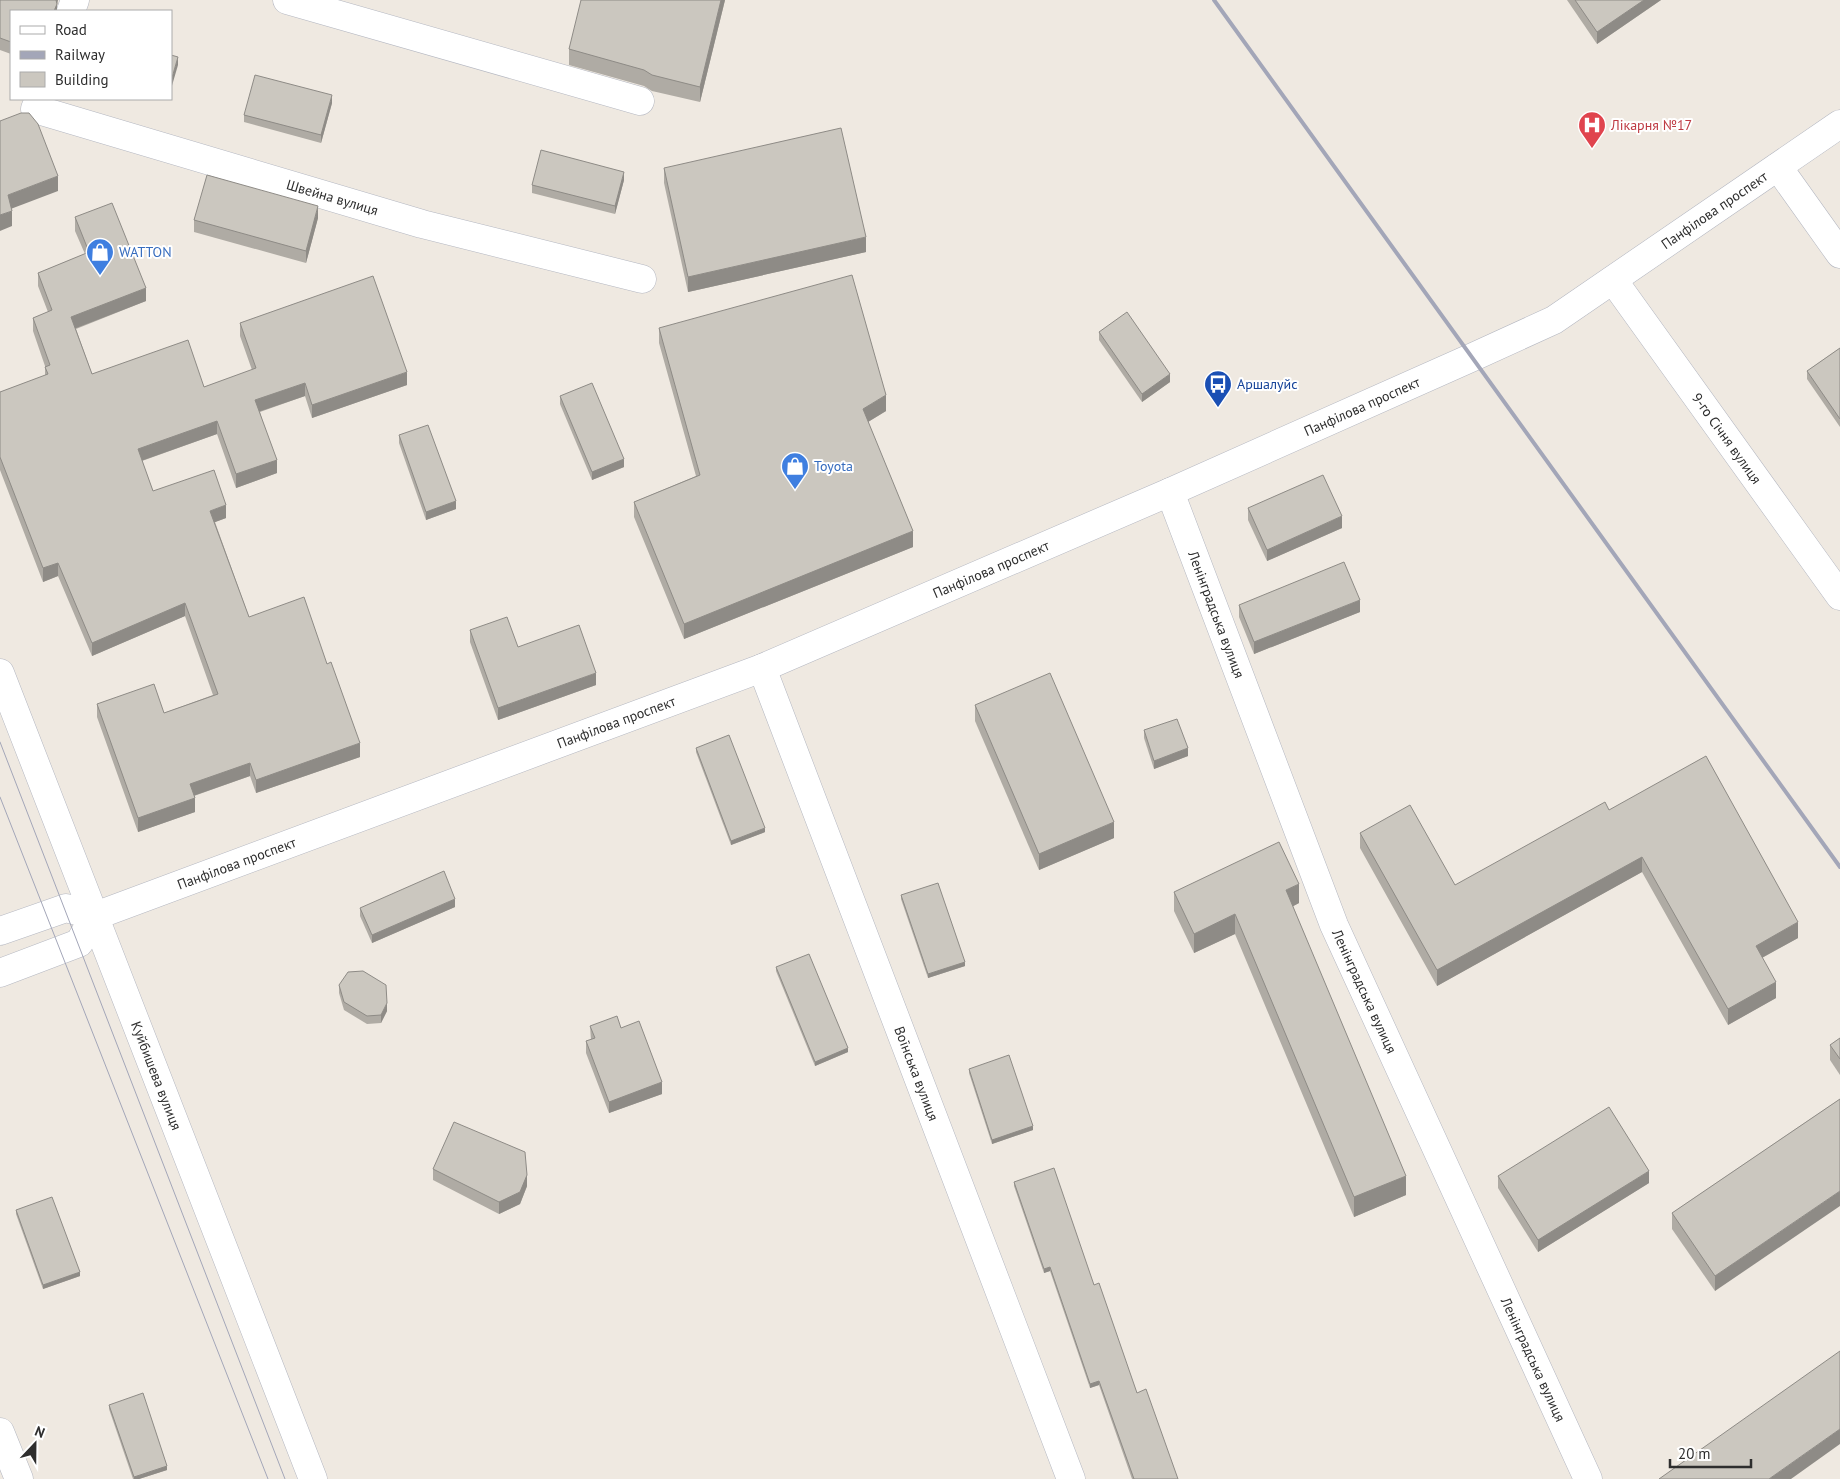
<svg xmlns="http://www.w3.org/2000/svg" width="1840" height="1479" font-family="'PT Sans',sans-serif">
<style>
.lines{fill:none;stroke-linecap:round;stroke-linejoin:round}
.street-casing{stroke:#b4b7c1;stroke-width:29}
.secondary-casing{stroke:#b4b7c1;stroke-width:29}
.street{stroke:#fff;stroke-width:28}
.secondary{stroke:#fff;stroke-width:28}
.tram{stroke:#a3a6b8;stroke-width:1}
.rail{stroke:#a3a6b8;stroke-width:4}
.wall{fill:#afaba4}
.shaded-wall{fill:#8e8b86}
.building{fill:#cbc7bf;stroke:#8e8b86}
.labels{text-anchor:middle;stroke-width:4;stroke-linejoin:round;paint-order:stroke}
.health-label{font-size:14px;fill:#be3a42;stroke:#fff;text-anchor:start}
.street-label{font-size:14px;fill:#2e2e2e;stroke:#fff}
.shop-label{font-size:14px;fill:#366cbe;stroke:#fff;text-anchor:start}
.transit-label{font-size:14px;fill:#164399;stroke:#fff;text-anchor:start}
</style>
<rect width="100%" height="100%" fill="#efe9e1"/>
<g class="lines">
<g class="street-casing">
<g id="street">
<path d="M287,0l353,101"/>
<path d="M71,11l4,-11"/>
<path id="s1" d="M39,99l-4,10 387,115 220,55"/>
<path d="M1778,167l62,87"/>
<path id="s2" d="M1170,492l164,433 254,554"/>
<path id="s3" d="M762,668l309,811"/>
<path d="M0,1432l19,47"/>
</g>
</g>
<g class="secondary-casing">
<g id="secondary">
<path id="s4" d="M1613,280l227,316"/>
<path id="s5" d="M0,673l313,806"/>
<path id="s6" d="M95,916l667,-248 408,-176 303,-135 81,-37 286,-196"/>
<path d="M0,931l66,-23 29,8"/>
<path d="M0,973l79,-30 16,-27"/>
</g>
</g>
<use href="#street" class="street"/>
<use href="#secondary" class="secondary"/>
<g class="tram">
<path d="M0,742l285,737"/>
<path d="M0,797l268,682"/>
</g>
<path class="rail" d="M1214,0l626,867"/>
</g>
<g class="wall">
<path d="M0,0l57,5v6h-46v43l-11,-4z"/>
<path d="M725,0l-25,102 -48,-11 -8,-5 -75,-21v-16z"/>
<path d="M1567,0h94l-64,44z"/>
<path d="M332,103l-11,40 -77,-21v-7z"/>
<path d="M664,168l202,84 -178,40 -24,-109z"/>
<path d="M624,180l-9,34 -83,-21v-8z"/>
<path d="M75,217l71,84 -70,28 16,45 112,13 48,-17 -12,-34v-13l167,62 -95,33 -7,-22 -45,16 17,61 -41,15 -19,-54 -75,27 11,30 73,27 -11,4 34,95 111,140 -104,36 -6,-17 -56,20 1,16 -57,20 -41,-115v-13l67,9 49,-18 -28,-79 -93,40 -34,-80 -15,6 -43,-112v-78l45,-16v-10l-12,-35v-13l15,-6 -10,-26v-13l47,-19 -10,-23z"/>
<path d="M318,218l-12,45 -112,-31v-12z"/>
<path d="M659,328l227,83 -18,11 45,125 -229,92 -50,-122v-15l62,-26 -37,-133z"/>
<path d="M1099,332l71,50 -28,20 -43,-62z"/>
<path d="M1840,348v79l-33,-48v-8z"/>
<path d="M560,396l64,71 -32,13 -32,-76z"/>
<path d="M399,435l57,74 -30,11 -27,-77z"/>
<path d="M1248,508l94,20 -75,33 -19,-41z"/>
<path d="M1239,605l121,7 -106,42 -15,-37z"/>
<path d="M470,630l48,17 78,38 -98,35 -28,-78z"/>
<path d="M975,705l139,133 -75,32 -64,-149z"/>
<path d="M1144,730l44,26 -34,13 -10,-31z"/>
<path d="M696,748l69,84 -34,13 -35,-93z"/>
<path d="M1609,810l189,128 -36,20 14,40 -48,27 -86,-153 -205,114 -77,-138v-15l95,52z"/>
<path d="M1174,892l125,11 -6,3 113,289 -52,22 -119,-283 -41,19 -20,-42z"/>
<path d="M901,895l64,71 -37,12 -27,-79z"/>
<path d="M455,907l-83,36 -12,-27v-8z"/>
<path d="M776,967l72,85 -33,14 -39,-95z"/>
<path d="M339,985l48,26 -6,12 -14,1 -23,-14 -5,-17z"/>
<path d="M590,1026l31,2 41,66 -53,19 -23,-60v-12l5,-1z"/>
<path d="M1840,1038v37l-10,-15v-15z"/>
<path d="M969,1069l64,61 -41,14 -23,-71z"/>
<path d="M1840,1099l-125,192 -43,-62v-16z"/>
<path d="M433,1169l94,17 -7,18 -21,10 -66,-34z"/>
<path d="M1498,1176l151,7 -111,69 -40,-64z"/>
<path d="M1014,1182l80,103 43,108 41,86h-46l-33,-94 -9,3 -40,-117 -6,2 -30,-87z"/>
<path d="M16,1210l64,66 -37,13 -27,-75z"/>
<path d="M109,1405l58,65 -28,9h-6l-24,-70z"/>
</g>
<g class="shaded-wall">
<path d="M56,0h2l-1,5v6h-3z"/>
<path d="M721,0h4l-25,102v-15z"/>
<path d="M1644,0h17l-64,44v-12z"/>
<path d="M178,57v8l-7,24v-8z"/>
<path d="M332,95v8l-11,40v-8z"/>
<path d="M624,172v8l-9,34v-8z"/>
<path d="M58,176v15l-50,19v-15z"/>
<path d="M318,206v12l-12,45v-12z"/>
<path d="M12,211v15l-12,5v-16z"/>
<path d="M866,237v15l-178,40v-15z"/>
<path d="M146,288v13l-75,29v-13z"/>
<path d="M407,372v13l-95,33v-13z"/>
<path d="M1170,374v8l-28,20v-8z"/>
<path d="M305,383v13l-50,17v-13z"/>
<path d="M886,395v16l-23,14v-16z"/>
<path d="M217,421v13l-79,28v-13z"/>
<path d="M624,459v8l-32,13v-8z"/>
<path d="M277,460v13l-41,15v-14z"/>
<path d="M456,501v8l-30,11v-8z"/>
<path d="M226,505v13l-16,6v-13z"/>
<path d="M1342,516v12l-75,33v-11z"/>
<path d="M913,531v16l-229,92v-15z"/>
<path d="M58,563v13l-15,6v-14z"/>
<path d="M1360,600v12l-106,42v-12z"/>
<path d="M185,603v13l-93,40v-13z"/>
<path d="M596,673v12l-98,35v-12z"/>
<path d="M360,743v14l-104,36v-13z"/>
<path d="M1188,748v8l-34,13v-8z"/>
<path d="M250,763v13l-60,21v-13z"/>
<path d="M195,798v14l-57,20v-14z"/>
<path d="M1114,822v16l-75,32v-16z"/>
<path d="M765,828v4l-34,13v-4z"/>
<path d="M1642,857v15l-205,114v-16z"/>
<path d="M1299,884v19l-13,7v-20z"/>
<path d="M455,899v8l-83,36v-8z"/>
<path d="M1235,914v20l-41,19v-19z"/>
<path d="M1798,922v16l-42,23v-15z"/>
<path d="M965,962v4l-37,12v-4z"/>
<path d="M1776,982v16l-48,27v-16z"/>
<path d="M387,1003v8l-6,12v-8z"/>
<path d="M848,1048v4l-33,14v-4z"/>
<path d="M662,1082v12l-53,19v-11z"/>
<path d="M1033,1126v4l-41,14v-4z"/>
<path d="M1649,1171v12l-111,69v-12z"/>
<path d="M527,1175v11l-7,18 -21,10v-12z"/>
<path d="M1406,1176v19l-52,22v-20z"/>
<path d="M1840,1191v15l-125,85v-15z"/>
<path d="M1050,1267v4l-6,2v-4z"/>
<path d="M80,1272v4l-37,13v-4z"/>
<path d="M1099,1381v4l-9,3v-4z"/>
<path d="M1840,1429v15l-49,35h-22z"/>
<path d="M167,1466v4l-28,9h-5v-2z"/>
</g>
<g class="building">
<path d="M0,0h56l1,4 -3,7h-43v31l-11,-4z"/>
<path d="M581,0h140l-21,87 -48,-12 -8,-5 -75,-21z"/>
<path d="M1575,0h69l-47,32z"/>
<path d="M171,55l7,2 -7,24z"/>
<path d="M255,75l77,20 -11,40 -77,-20z"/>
<path d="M21,113h8l9,11 20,52 -50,19 4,16 -12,4v-94z"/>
<path d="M841,128l25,109 -178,40 -24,-109z"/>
<path d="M541,150l83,22 -9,34 -83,-21z"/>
<path d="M207,175l111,31 -12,45 -112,-31z"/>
<path d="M112,203l34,85 -75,29 21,57 96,-34 16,47 52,-19 -16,-45 133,-47 34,96 -95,33 -7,-22 -50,17 22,60 -41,14 -19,-53 -79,28 15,42 61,-21 12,35 -16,6 39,106 55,-20 23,67 4,-2 29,81 -104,37 -6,-17 -60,21 5,14 -57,20 -41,-114 57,-20 10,29 54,-19 -33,-91 -93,40 -34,-80 -15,5 -43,-111v-65l48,-18 -3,-7 5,-2 -17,-47 19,-8 -14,-37 51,-21 -14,-35z"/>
<path d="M852,275l34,120 -23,14 50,122 -229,93 -50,-122 66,-27 -41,-147z"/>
<path d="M1127,312l43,62 -28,20 -43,-62z"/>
<path d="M1840,348v71l-33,-48z"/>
<path d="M592,383l32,76 -32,13 -32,-76z"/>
<path d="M428,425l28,76 -30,11 -27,-77z"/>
<path d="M1323,475l19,41 -75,34 -19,-42z"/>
<path d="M1344,562l16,38 -106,42 -15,-37z"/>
<path d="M507,617l11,30 61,-22 17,48 -98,35 -28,-78z"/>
<path d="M1050,673l64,149 -75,32 -64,-149z"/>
<path d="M1177,719l11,29 -34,13 -10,-31z"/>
<path d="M729,735l36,93 -34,13 -35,-93z"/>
<path d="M1706,756l92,166 -42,24 20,36 -48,27 -86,-152 -205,113 -77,-137 50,-28 45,80 150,-83 4,8z"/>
<path d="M1279,842l20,42 -13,6 120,286 -52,21 -119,-283 -41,20 -20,-42z"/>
<path d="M444,871l11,28 -83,36 -12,-27z"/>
<path d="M938,883l27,79 -37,12 -27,-79z"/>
<path d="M809,954l39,94 -33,14 -39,-95z"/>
<path d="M363,971l23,14 1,18 -6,12 -14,1 -23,-14 -5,-17 9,-13z"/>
<path d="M617,1016l4,12 18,-7 23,61 -53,20 -23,-61 9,-3 -5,-12z"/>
<path d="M1840,1038v21l-10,-14z"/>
<path d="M1009,1055l24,71 -41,14 -23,-71z"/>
<path d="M1840,1099v92l-125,85 -43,-63z"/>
<path d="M1609,1107l40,64 -111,69 -40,-64z"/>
<path d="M454,1122l71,30 2,23 -7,17 -21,10 -66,-33z"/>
<path d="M1054,1168l40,117 5,-2 38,110 9,-4 32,90h-44l-35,-98 -9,3 -40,-117 -6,2 -30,-87z"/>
<path d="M52,1197l28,75 -37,13 -27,-75z"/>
<path d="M1840,1351v78l-71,50h-110z"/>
<path d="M143,1393l24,73 -33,11 -25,-72z"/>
</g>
<defs>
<g id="hospital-pin" transform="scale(1.4375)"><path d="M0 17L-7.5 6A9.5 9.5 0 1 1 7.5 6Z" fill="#e0444e" stroke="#fff"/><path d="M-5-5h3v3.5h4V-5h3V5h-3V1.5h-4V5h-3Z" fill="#fff"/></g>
<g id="shop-pin" transform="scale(1.4375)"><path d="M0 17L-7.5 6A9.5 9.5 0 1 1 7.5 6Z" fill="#3f7fe0" stroke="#fff"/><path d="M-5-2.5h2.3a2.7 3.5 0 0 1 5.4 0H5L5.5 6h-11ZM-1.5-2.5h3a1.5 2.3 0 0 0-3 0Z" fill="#fff"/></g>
<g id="bus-pin" transform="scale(1.4375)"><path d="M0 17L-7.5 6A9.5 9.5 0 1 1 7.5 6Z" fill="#1a4fb4" stroke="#fff"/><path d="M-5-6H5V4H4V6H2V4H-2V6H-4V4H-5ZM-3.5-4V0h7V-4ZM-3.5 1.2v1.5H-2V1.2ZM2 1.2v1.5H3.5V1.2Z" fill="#fff"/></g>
</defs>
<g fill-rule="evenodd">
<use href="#hospital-pin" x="1592" y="125"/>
<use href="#shop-pin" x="100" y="252"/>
<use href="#bus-pin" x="1218" y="384"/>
<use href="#shop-pin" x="795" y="466"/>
</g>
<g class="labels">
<g class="health-label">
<text x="1611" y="130">Лікарня №17</text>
</g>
<g class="street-label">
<text dy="5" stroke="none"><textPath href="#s1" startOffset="321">Швейна вулиця</textPath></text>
<text dy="5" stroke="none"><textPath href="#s6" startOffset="1771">Панфілова проспект</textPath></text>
<text dy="5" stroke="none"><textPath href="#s6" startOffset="1366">Панфілова проспект</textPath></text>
<text dy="5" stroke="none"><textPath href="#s4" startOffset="195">9-го Січня вулиця</textPath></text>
<text dy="5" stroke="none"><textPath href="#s6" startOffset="961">Панфілова проспект</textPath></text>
<text dy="5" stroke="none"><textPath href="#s2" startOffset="131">Ленінградська вулиця</textPath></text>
<text dy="5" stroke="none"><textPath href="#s6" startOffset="556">Панфілова проспект</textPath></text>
<text dy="5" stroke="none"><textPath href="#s6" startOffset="151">Панфілова проспект</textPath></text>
<text dy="5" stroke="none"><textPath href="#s2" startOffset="536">Ленінградська вулиця</textPath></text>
<text dy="5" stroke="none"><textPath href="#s3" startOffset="434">Воїнська вулиця</textPath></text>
<text dy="5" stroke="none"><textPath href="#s5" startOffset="432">Куйбишева вулиця</textPath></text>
<text dy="5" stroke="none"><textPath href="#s2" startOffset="941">Ленінградська вулиця</textPath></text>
</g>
<g class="shop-label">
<text x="119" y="257">WATTON</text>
<text x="814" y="471">Toyota</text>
</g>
<g class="transit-label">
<text x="1237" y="389">Аршалуйс</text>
</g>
</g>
<rect x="10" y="10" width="162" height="90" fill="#ffffff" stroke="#ababab"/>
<rect x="20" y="26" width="25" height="8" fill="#ffffff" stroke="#ababab"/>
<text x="55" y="35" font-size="15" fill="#2e2e2e">Road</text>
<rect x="20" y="51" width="25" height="8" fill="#a3a6b8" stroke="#ababab"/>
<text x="55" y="60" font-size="15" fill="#2e2e2e">Railway</text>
<rect x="20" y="72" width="25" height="15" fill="#cbc7bf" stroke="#ababab"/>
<text x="55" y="85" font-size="15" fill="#2e2e2e">Building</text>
<g transform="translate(35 1444) rotate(22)" stroke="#ffffff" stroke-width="4" paint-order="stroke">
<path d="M0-4L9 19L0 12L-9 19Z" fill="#2e2e2e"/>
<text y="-8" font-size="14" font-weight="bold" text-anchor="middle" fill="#2e2e2e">N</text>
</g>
<path d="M1670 1459v8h81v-8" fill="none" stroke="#2e2e2e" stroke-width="2.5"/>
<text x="1678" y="1459" font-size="15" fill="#2e2e2e" stroke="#ffffff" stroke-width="4" paint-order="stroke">20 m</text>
</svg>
